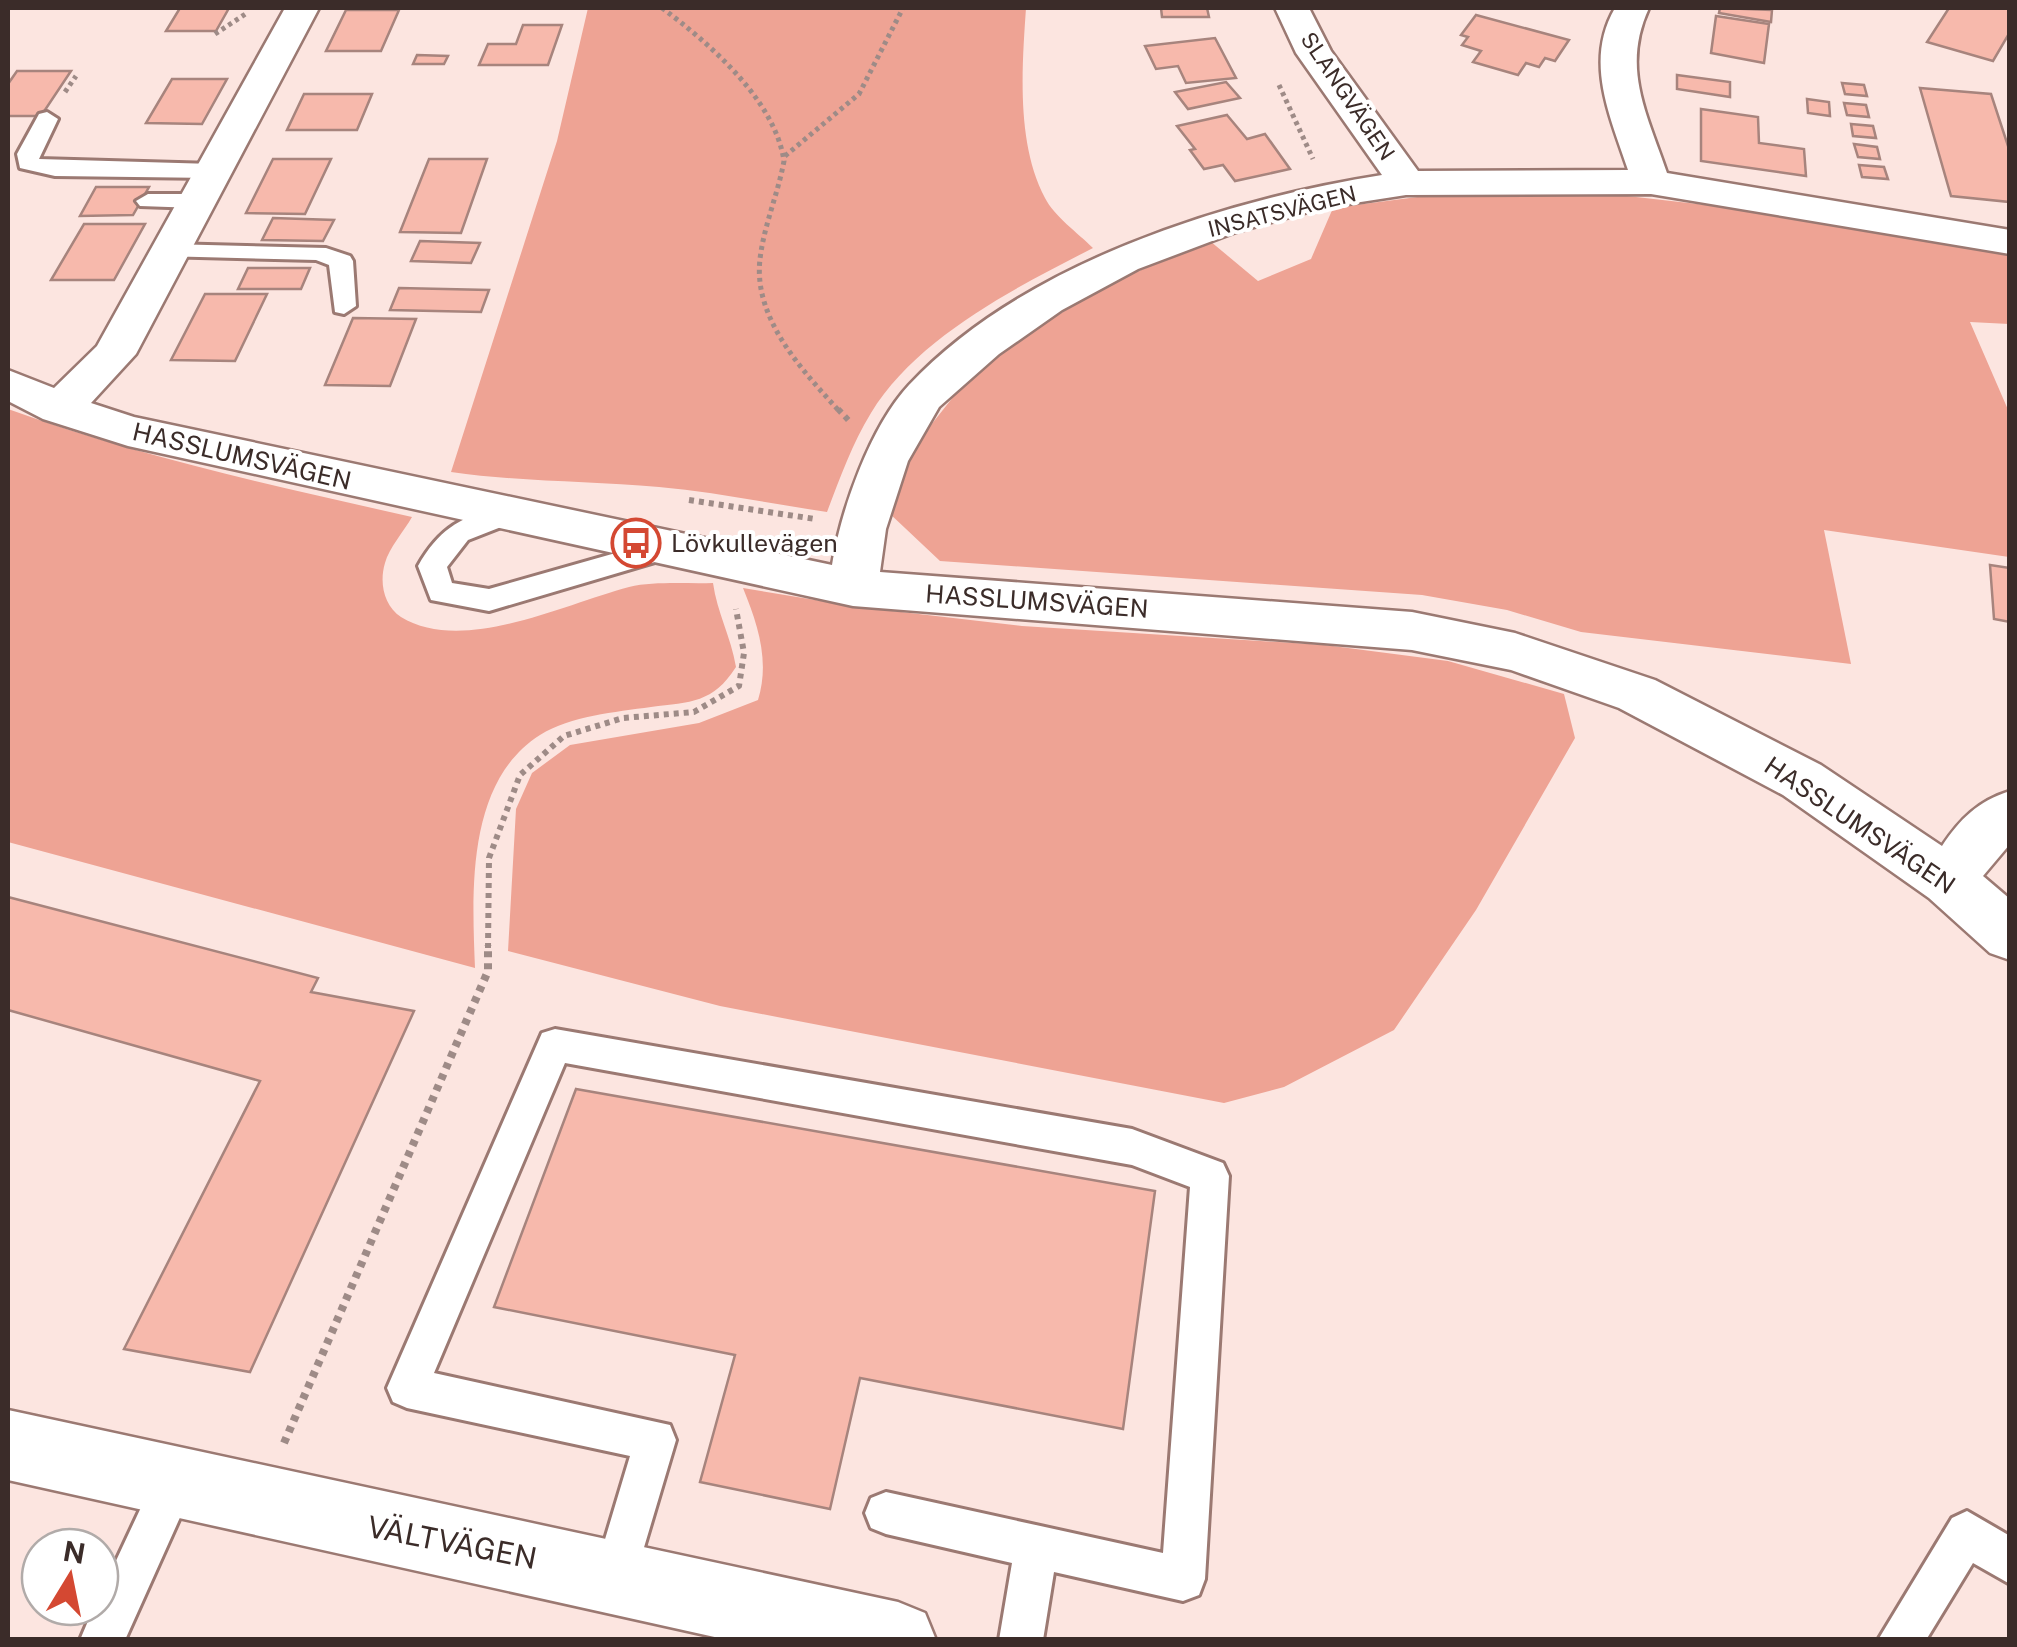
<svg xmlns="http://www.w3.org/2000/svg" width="2017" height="1647" font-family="'Public Sans',sans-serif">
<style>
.green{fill:#eea394}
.building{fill:#f7b9ac;stroke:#a7847d;stroke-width:2.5}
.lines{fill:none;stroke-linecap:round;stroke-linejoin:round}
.lane-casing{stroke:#9b7972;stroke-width:6}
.street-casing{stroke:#9b7972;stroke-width:5}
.path-far2{stroke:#9e8b87;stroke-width:5;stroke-dasharray:4 4;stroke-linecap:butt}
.path-far1{stroke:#9e8b87;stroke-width:6;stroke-dasharray:5 5;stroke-linecap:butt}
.path{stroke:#9e8b87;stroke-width:8;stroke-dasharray:6 6;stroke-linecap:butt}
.lane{fill:#fff;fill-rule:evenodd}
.street{fill:#fff;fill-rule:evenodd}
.labels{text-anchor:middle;stroke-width:8;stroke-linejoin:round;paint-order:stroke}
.far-street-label{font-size:22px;fill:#3b2c29;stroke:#fff}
.street-label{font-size:25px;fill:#3b2c29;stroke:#fff}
.poi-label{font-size:25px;fill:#3b2c29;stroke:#fff;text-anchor:start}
.near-street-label{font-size:30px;fill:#3b2c29;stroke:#fff}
</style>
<rect width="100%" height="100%" fill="#fce5e0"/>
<g class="green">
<path d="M588,8h438c-4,59 -10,135 19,190 9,18 33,35 48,50 -76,39 -176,89 -222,165 -19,31 -31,65 -44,99 -55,-8 -112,-20 -168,-25 -70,-6 -138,-5 -208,-15l106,-331z"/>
<path d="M1448,193h153l114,13 294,46v72l-39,-2 39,90v145l-185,-27 27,134 -270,-32 -74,-22 -85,-15 -482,-34 -52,-49 20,-58 57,-72 66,-51 84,-50 95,-40 48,40 53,-22 22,-51z"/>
<path d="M8,409c132,48 267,77 404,108 -8,14 -23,31 -27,46 -6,20 -1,43 16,54 62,38 163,-13 228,-30 26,-6 58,-3 84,-4 4,29 18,54 23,84 -23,36 -45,35 -85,40 -36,5 -80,9 -111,28 -74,47 -68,157 -65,233l-467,-126z"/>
<path d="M743,588l115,19 164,19 303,19 123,16 116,33 11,44 -99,172 -82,120 -110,57 -60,16 -504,-97 -212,-55 8,-142 16,-36 38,-28 129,-22 59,-23c12,-39 0,-75 -15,-112z"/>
</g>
<g class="building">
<path d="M180,8h49l-13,23h-50z"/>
<path d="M1161,8h46l2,9h-47z"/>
<path d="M1720,8l52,2 -1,12 -52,-9z"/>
<path d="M1949,8h61v24l-17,29 -66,-19z"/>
<path d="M346,10h53l-18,41h-55z"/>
<path d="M1476,15l93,25 -14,21 -10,-3 -6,9 -13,-4 -8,12 -45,-13 8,-11 -19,-6 6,-8 -7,-2z"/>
<path d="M1716,16l53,8 -5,39 -53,-10z"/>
<path d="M523,25h39l-14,40h-69l9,-21h28z"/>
<path d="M1215,38l21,40 -50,5 -8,-17 -22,3 -11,-23z"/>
<path d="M417,55l31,1 -4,8h-31z"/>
<path d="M17,71h54l-30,45h-33v-32z"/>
<path d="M1677,75l53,7v15l-53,-8z"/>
<path d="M172,79h55l-25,45 -56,-1z"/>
<path d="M1226,82l14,16 -52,11 -13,-17z"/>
<path d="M1842,83l22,2 3,11 -22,-2z"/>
<path d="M1920,88l71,6 19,58v50l-59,-6z"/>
<path d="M304,94h68l-15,36h-70z"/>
<path d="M1807,99l22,3 1,14 -22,-3z"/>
<path d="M1844,103l22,2 3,12 -22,-2z"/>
<path d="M1701,109l57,8 1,26 45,6 2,27 -105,-15z"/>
<path d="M1227,115l20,24 18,-5 25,35 -55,12 -12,-16 -19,4 -14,-19 5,-1 -18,-23z"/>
<path d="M1851,124l22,2 3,12 -23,-2z"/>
<path d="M1854,144l23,3 3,12 -22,-2z"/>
<path d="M273,159h58l-26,55 -59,-1z"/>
<path d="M429,159h58l-26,74 -61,-1z"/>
<path d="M1859,165l25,2 4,12 -26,-2z"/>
<path d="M96,187h53l-16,28 -53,1z"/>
<path d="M273,218l61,2 -11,21 -61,-1z"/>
<path d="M84,224h61l-31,56h-63z"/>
<path d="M420,241l60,2 -9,20 -60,-2z"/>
<path d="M248,268h62l-9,21h-63z"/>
<path d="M399,288l90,2 -8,22 -91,-2z"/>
<path d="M205,294h62l-32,67 -64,-1z"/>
<path d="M353,318l63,1 -26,67 -65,-1z"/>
<path d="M1990,565l20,3v54l-16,-3z"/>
<path d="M8,897l310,81 -7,14 103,19 -164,361 -126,-23 136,-268 -252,-71z"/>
<path d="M576,1089l579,102 -32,238 -263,-51 -30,131 -130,-27 35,-127 -241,-48z"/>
</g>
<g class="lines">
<g class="lane-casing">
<g id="lane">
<path d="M47,112l11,7 -19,40 174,5 11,7 -11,7 -158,-2 -35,-8 -3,-14 22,-40z"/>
<path d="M148,194h49l12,7 -12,7 -57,-2 -4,-5z"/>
<path d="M169,244l157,4 24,8 3,5 3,45 -12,8 -9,-2 -6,-47 -13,-5 -155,-4 -4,-5z"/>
<path d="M504,505l10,3 4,7 -4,7 -46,18 -21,27 5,16 37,6 176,-50 10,3 4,7 -4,7 -186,55 -58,-11 -13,-34c22,-39 44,-49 86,-61z"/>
<path d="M555,1029l577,100 91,34 6,13 -24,403 -6,16 -16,6 -129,-29 -11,68h-44l13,-77 -126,-29 -15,-6 -6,-15 6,-15 15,-6 277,61 27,-366 -58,-22 -567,-102 -131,310 236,52 6,15 -45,151 -15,7 -15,-7 -7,-15 36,-120 -223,-48 -14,-6 -6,-14 155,-355z"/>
<path d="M174,1463l15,6 6,15 -70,156h-45l14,-33h6v-12l59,-126z"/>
<path d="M1967,1511l43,25v48l-37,-21 -47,77h-48l74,-122z"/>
</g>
</g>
<g class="street-casing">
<g id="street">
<path d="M285,8h34l-183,346 -45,49 43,14 698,148c9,-55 38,-138 77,-180 113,-121 314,-185 473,-210l-86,-122 -21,-45h34l22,43 87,120 210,-1c-18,-54 -44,-109 -13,-162h34c-28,60 -2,106 18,165l343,57v24l-359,-60 -245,1 -84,13 -86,24 -98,37 -76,41 -63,44 -60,53 -31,54 -22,68 -6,43 532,40 103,21 140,47 166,85 121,81c18,-27 36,-45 68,-55v53l-27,32 27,23v61l-20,-7 -61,-55 -146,-103 -164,-87 -108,-38 -99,-20 -559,-44 -725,-160 -85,-27 -35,-18v-31l46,18 43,-42z"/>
<path d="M8,1410l890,192 27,11 11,27h-208l-720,-160z"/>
</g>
</g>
<g class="path-far2">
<path d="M662,8c47,35 113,92 122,153 -6,33 -20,64 -24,98 -7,60 43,112 80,153"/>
<path d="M215,34l32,-21"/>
<path d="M1279,85l34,74"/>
<path d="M65,92l11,-16"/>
<path d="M785,156l74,-62 44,-86"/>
</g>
<g class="path-far1">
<path d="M838,409l13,14"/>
<path d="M689,500l126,19"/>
<path d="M488,948l1,-90 31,-83 44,-39 59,-18 71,-6 45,-26 5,-33 -8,-44"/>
</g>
<path class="path" d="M284,1443l204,-472v-26"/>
<use href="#lane" class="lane"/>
<use href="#street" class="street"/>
</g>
<defs>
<g id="bus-ring" transform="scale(2.5)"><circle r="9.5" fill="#fff" stroke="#d44832" stroke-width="1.5"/><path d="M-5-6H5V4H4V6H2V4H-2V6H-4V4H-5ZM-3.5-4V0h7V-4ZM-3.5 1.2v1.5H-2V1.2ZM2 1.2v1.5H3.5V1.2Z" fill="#d44832"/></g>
</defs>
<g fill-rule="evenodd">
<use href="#bus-ring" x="636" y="543"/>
</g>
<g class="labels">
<g class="far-street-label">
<text transform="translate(1348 96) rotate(56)" y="8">SLANGVÄGEN</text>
<text transform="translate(1282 211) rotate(-14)" y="8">INSATSVÄGEN</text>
</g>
<g class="street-label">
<text transform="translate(242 456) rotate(13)" y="9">HASSLUMSVÄGEN</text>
<text transform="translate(1037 601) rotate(4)" y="9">HASSLUMSVÄGEN</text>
<text transform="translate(1860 825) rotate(34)" y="9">HASSLUMSVÄGEN</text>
</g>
<g class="poi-label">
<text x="671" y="552">Lövkullevägen</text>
</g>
<g class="near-street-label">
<text transform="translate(452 1543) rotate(11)" y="10">VÄLTVÄGEN</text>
</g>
</g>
<rect width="2017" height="1647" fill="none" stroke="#3b2c29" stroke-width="20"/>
<g transform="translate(70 1577) rotate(10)"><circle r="48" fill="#ffffff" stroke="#b1aba9" stroke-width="2.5"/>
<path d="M0-8L18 38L0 25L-18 38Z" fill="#d44832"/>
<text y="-15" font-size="28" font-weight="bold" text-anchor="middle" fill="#3b2c29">N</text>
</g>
</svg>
